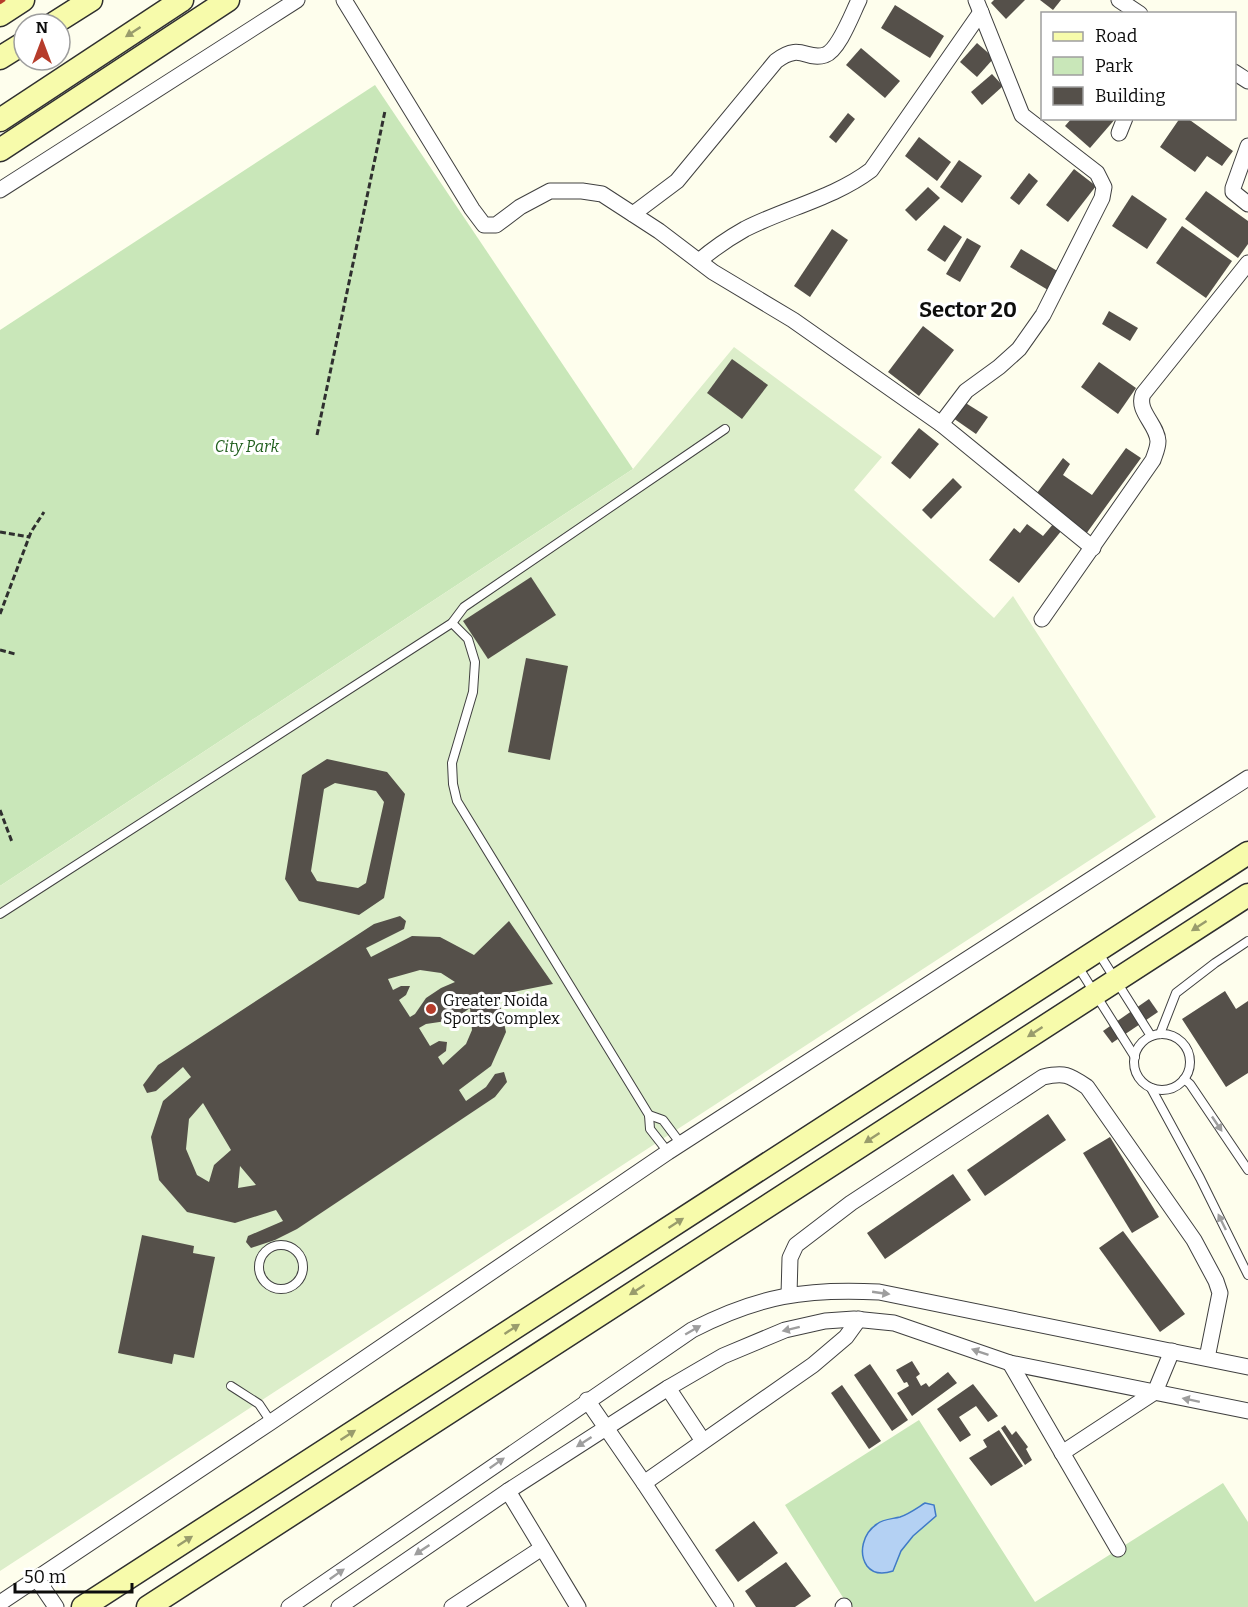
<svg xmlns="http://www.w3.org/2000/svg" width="1248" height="1607" font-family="Bitter,serif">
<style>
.green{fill:#c9e7b9}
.pitch{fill:#dceeca}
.water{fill:#b4d1f3;stroke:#3f7ac7;stroke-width:1.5}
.building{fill:#55504a;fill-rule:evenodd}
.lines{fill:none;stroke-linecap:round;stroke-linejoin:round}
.lane-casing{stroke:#404040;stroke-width:10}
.street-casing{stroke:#404040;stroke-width:17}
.secondary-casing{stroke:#2f2f2f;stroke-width:25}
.path{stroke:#2f2f2f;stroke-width:3;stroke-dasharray:6 3;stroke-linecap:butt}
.lane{stroke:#fff;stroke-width:8}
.street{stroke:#fff;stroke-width:15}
.secondary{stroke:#f7fbab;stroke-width:22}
.rail{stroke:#b63c2b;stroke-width:4.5}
.oneway{fill:#999c6c}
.oneway2{fill:#9e9e9e}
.poi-dot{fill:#b63c2b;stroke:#fff;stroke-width:2}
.labels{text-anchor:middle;stroke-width:6;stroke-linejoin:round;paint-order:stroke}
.park-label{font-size:16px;font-style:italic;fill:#236120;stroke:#fff}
.poi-label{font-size:16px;fill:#0d0d0d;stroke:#fff;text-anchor:start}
.district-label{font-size:22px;font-weight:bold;fill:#0d0d0d;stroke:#fff}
</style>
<rect width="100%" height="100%" fill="#fefeed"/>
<g class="green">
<path d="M375,85l258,384 -633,417v-556z"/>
<path d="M919,1420l116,182 188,-119 25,39v85h-399l-64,-102z"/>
</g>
<path class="pitch" d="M734,347l148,110 -28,33 140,128 19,-22 143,221 -1156,754v-685l633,-417z"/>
<path class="water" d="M925,1503l9,2 2,11 -23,20 -12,15 -8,20c-9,3 -19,4 -26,-5 -9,-13 -4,-33 10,-42 6,-5 15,-5 23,-7 9,-3 17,-9 25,-14z"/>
<g class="building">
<path d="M994,0h31l-19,19 -15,-16z"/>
<path d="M1040,0h21l-8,10z"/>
<path d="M895,5l49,31 -14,22 -49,-30z"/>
<path d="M977,43l17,15 -17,19 -17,-15z"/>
<path d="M861,48l39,33 -15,17 -39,-33z"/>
<path d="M992,74l11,12 -21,19 -11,-13z"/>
<path d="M848,113l7,6 -19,24 -7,-6z"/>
<path d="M1072,118h44l-26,30 -25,-22z"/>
<path d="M1180,118h7l46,33 -11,15 -15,-10 -12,16 -35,-25z"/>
<path d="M919,137l32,25 -14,19 -32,-25z"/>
<path d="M959,160l23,16 -20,27 -22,-16z"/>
<path d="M1074,169l22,17 -28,36 -22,-17z"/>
<path d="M1029,173l9,8 -19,24 -9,-7z"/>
<path d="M928,187l12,11 -24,23 -11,-11z"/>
<path d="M1206,191l42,30v23l-10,14 -53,-39z"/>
<path d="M1132,195l35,24 -20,30 -35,-23z"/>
<path d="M944,225l18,12 -17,25 -18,-12z"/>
<path d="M1182,226l50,35 -26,37 -50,-35z"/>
<path d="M832,229l16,11 -38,57 -16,-11z"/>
<path d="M967,238l14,8 -21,36 -14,-8z"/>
<path d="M1021,249l38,23 -11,18 -38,-23z"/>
<path d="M1109,311l29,17 -8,13 -28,-17z"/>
<path d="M923,326l31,24 -35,46 -31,-24z"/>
<path d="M732,359l36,26 -26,34 -35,-26z"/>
<path d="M1099,362l37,26 -18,26 -37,-27z"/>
<path d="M964,402l24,15 -12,17 -23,-16z"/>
<path d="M919,428l20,16 -29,35 -19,-16z"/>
<path d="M1126,448l15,10 -55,76 -52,-37 29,-39 7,6 -7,11 29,20z"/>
<path d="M953,478l9,9 -31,32 -9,-9z"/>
<path d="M1054,523l8,7 -43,53 -30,-23 25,-32 6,5 7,-9 16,12z"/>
<path d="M531,577l25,38 -68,44 -25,-38z"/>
<path d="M526,658l42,8 -18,94 -42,-8z"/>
<path d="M327,759l60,13 18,22 -21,104 -25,17 -60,-14 -14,-22 17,-104zM335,783l41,8 8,11 -18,81 -8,5 -41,-7 -6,-10 13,-82z"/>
<path d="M400,916l6,5 -2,8 -38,19 5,9 41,-21 28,1 34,18 35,-34 44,63 -55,11 8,37 -15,34 -32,24 7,11 20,-14 9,-13 9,-2 3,10 -12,15 -198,132 -22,11 -24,8 -5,-6 2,-6 35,-15 -7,-11 -41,13 -48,-11 -28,-32 -8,-43 12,-36 28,-24 -8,-10 -27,24 -9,2 -4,-8 15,-20 216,-141zM420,970l21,3 14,9 -14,6 -15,10 -11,16 -5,3 -11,-17 7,-5 4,-9h-9l-8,4 -5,-11zM470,1008l2,22 -6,14 -23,21 -5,-8 8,-6 1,-9 -8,-1 -9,5 -11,-18 7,-4 27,-4zM203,1103l28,47 -17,15 -5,17 -12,-7 -11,-26 3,-30zM240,1166l16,19 -18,3z"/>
<path d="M1225,991l11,18 12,-8v72l-22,14 -44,-68z"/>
<path d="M1149,999l9,13 -46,31 -9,-12z"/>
<path d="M1048,1114l18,26 -81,56 -18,-26z"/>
<path d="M1110,1137l49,80 -27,16 -49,-80z"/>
<path d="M953,1174l18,26 -86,59 -18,-26z"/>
<path d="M1123,1231l62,83 -25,18 -61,-84z"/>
<path d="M142,1235l52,11 -1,7 22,4 -21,101 -20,-4 -2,10 -54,-11z"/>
<path d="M912,1361l8,13 -4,3 5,9 5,-3 3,4 19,-15 9,11 -45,33 -15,-23 12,-7 -2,-4 -3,1 -8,-13z"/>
<path d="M870,1364l38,56 -16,11 -38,-56z"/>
<path d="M973,1384l25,32 -10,6 -12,-16 -17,11 12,18 -11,7 -23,-33z"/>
<path d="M842,1385l39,56 -12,8 -38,-56z"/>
<path d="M1005,1425l7,10 4,-4 12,16 -2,2 6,11 -7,5 -24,-37z"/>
<path d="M999,1430l24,36 -32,20 -22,-28 18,-11 -4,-7z"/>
<path d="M754,1521l24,32 -40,29 -23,-32z"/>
<path d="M786,1562l25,34 -16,11h-39l-11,-16z"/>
</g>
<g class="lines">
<g class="lane-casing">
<g id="lane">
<path d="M452,623l16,16 7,23 -2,30 -21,71 1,21 4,17 192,314 1,14 18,23"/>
<path d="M0,914l452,-291 12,-16 261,-178"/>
<path d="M1098,952l53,84"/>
<path d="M1077,965l58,92"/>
<path d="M1160,1034l16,-41 39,-30 33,-22"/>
<circle cx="1162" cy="1062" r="28"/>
<path d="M1184,1079l6,5 58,86"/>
<path d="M1151,1088l49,90 48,97"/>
<path d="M649,1115l14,5 18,24"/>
<circle cx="281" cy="1267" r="22"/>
<path d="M231,1386l28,18 12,18"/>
</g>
</g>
<g class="street-casing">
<g id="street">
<path d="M344,0l128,209 12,16h12l24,-18 30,-16h32l20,3 57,37 54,41 80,48 148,104 152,124"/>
<path d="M1119,0l21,14"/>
<path d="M1234,72l14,9"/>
<path d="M1119,133l6,-15"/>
<path d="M1248,146l-15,42v4l15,12"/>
<path d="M0,190l297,-190"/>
<path d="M633,214l44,-33 99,-120c25,-19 30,0 49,-6 14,-5 27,-41 34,-55"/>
<path d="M699,261c14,-12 30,-23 46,-32 41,-21 89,-31 126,-59l110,-158"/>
<path d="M941,424l25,-33 33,-24 20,-18 24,-34 59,-117 2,-11 -7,-14 -75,-58 -46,-115"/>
<path d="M1042,619l111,-159c2,-6 5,-12 5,-19 -1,-17 -22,-30 -15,-47l105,-131"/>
<path d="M789,1295l1,-37 6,-13 55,-42 192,-126c22,-5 26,-2 44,10l107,153 22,41 4,12 -13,65"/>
<path d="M1010,1363l108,186"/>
<path d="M668,1388l35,53"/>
<path d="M587,1400l57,83 82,124"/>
<path d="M1062,1453l93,-61 17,-41"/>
<path d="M644,1483l169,-118 33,-28 13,-18"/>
<path d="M508,1491l70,116"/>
<path d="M37,1579l19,28"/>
<path d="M0,1603l271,-181 397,-270 580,-374"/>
<path d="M289,1607l403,-277c66,-34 114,-42 187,-38l369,75"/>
<path d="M339,1607l169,-116 160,-103 55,-32 62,-26 40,-9 29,-2 40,4 116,40 238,48"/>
<path d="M452,1607l90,-59"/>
<path d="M843,1607l1,-1"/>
</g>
</g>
<g class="secondary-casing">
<g id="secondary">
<path d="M0,15l23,-15"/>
<path d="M53,24l38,-24"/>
<path d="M0,58l24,-15"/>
<path d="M0,120l182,-120"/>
<path d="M0,150l228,-150"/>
<path d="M83,1607l1165,-754"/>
<path d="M148,1607l1100,-712"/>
</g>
</g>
<g class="path">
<path d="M317,435l68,-324"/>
<path d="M0,532l30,5"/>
<path d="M0,614l31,-82 13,-20"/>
<path d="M0,650l15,4"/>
<path d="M0,810l12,32"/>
</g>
<use href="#lane" class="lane"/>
<use href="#street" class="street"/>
<use href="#secondary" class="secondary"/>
<path class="rail" d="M0,2l3,-2"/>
</g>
<defs><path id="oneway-solid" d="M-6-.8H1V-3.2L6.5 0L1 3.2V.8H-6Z" transform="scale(1.5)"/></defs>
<g class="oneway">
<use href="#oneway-solid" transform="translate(133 32) rotate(147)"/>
<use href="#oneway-solid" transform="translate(1199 926) rotate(147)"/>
<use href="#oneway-solid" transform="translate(1035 1032) rotate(147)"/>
<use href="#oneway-solid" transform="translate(872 1138) rotate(147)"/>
<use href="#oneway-solid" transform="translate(676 1223) rotate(-33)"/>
<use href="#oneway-solid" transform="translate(637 1290) rotate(147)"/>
<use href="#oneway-solid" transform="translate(512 1329) rotate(-33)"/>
<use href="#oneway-solid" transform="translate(348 1435) rotate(-33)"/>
<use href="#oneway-solid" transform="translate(185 1541) rotate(-33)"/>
</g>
<g class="oneway2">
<use href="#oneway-solid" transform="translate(1217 1124) rotate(56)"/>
<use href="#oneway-solid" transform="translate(1222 1222) rotate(-116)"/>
<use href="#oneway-solid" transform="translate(881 1293) rotate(8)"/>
<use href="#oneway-solid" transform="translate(791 1329) rotate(166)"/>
<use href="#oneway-solid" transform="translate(693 1330) rotate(-30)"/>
<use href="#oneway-solid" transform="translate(980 1352) rotate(-161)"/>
<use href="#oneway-solid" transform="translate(1191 1400) rotate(-168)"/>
<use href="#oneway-solid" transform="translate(584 1442) rotate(147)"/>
<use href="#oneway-solid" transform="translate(497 1463) rotate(-35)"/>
<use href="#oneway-solid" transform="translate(422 1550) rotate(146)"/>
<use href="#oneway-solid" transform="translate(337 1574) rotate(-35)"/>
</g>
<circle class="poi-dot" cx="431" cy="1009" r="6"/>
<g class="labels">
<g class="park-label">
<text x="247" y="452">City Park</text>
</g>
<g class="poi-label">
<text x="443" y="1006">Greater Noida<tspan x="443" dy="18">Sports Complex</tspan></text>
</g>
<g class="district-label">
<text x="968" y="317">Sector 20</text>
</g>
</g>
<rect x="1041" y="12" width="195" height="108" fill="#ffffff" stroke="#9e9e9e" stroke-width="1.5"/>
<rect x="1053" y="32" width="30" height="9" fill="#f7fbab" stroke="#9e9e9e" stroke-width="1.5"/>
<text x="1095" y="42" font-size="18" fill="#0d0d0d">Road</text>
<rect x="1053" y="57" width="30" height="18" fill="#c9e7b9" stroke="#9e9e9e" stroke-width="1.5"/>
<text x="1095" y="72" font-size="18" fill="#0d0d0d">Park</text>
<rect x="1053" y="87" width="30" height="18" fill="#55504a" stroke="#9e9e9e" stroke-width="1.5"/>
<text x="1095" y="102" font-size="18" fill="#0d0d0d">Building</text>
<g transform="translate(42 42)"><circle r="28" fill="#ffffff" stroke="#9e9e9e" stroke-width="1.5"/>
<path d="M0-4.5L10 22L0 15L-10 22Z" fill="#b63c2b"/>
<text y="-9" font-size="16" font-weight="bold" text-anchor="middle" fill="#0d0d0d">N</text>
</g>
<path d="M15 1583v9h117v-9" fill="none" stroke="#0d0d0d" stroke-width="3"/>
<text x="24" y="1583" font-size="18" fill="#0d0d0d" stroke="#ffffff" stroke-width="4.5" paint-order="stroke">50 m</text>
</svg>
